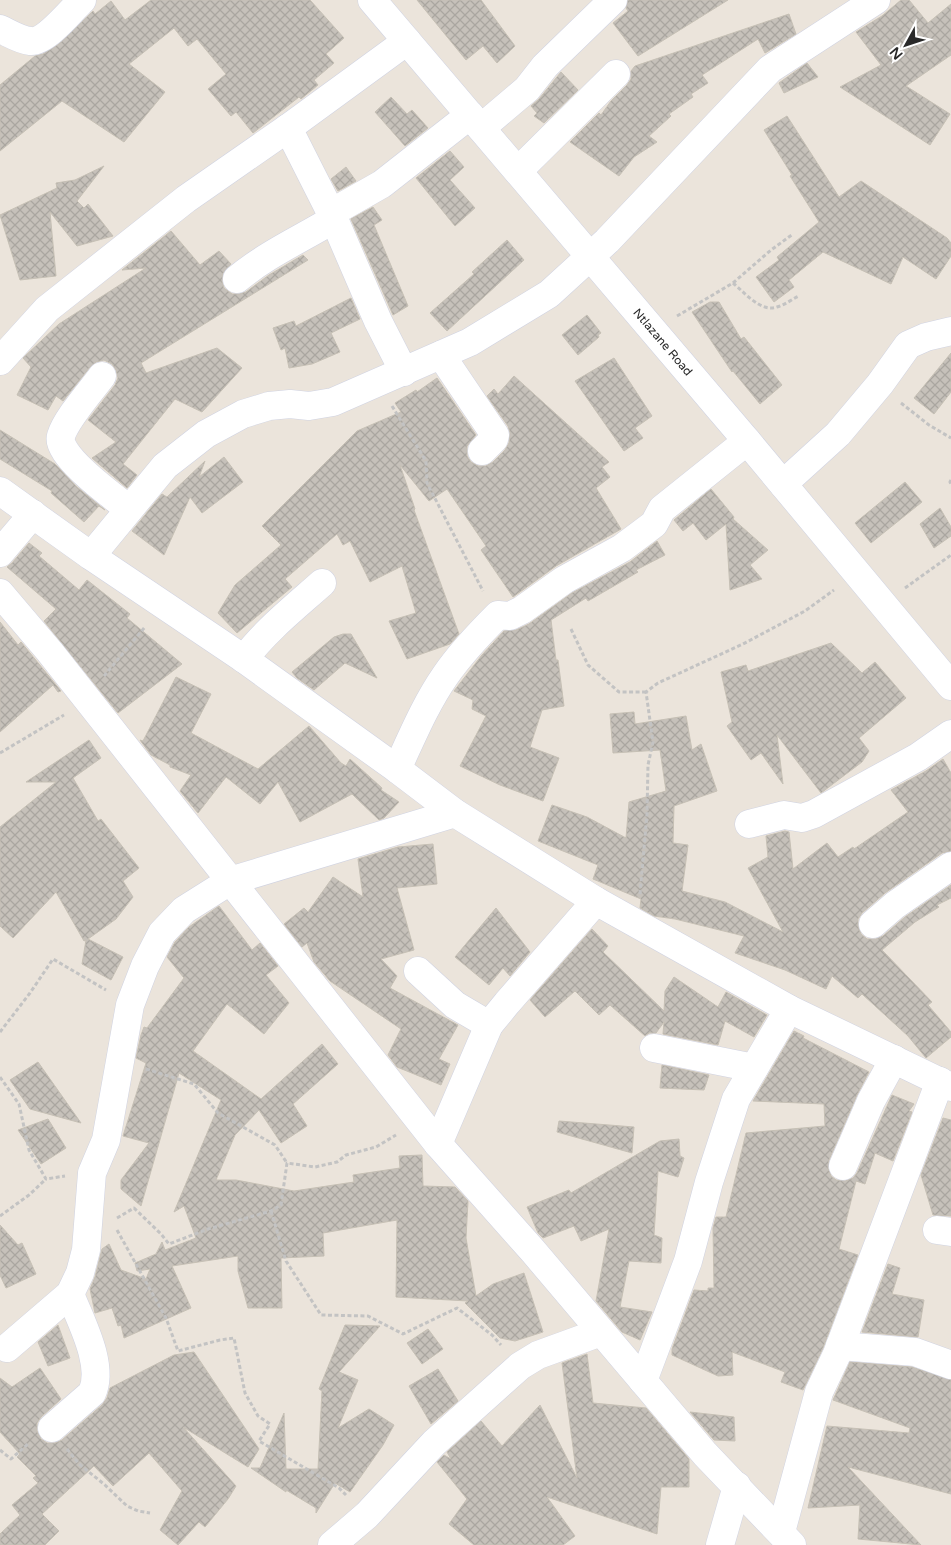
<svg xmlns="http://www.w3.org/2000/svg" width="951" height="1545" font-family="'Varela Round',sans-serif">
<style>
.building{fill:url(#building-cross-hatch);stroke:#c6c0b5}
.lines{fill:none;stroke-linecap:round;stroke-linejoin:round}
.minor-casing{stroke:#d0d3e2;stroke-width:29}
.tertiary-casing{stroke:#d0d3e2;stroke-width:29}
.path{stroke:#c3c3c3;stroke-width:3;stroke-dasharray:4 2.5;stroke-linecap:butt}
.minor{stroke:#fff;stroke-width:28}
.tertiary{stroke:#fff;stroke-width:28}
.labels{text-anchor:middle;stroke-width:4;stroke-linejoin:round;paint-order:stroke}
.street-label{font-size:12px;fill:#292929;stroke:#fff}
</style>
<defs>
<pattern id="building-cross-hatch" width="8" height="8" patternUnits="userSpaceOnUse" patternTransform="scale(1.25)"><rect width="8" height="8" fill="#c6c1ba"/><path d="M0 0l8 8M0 8l8-8" fill="none" stroke="#aaa6a0"/></pattern>
</defs>
<rect width="100%" height="100%" fill="#ebe4db"/>
<g class="building">
<path d="M151,0h159l34,38 -18,16 8,9 -20,17 4,5 -17,14 -2,-2 -46,36 -17,-21 -5,4 -23,-27 18,-15 -29,-35 -9,7 -14,-18 -45,36 36,28 -41,50 -62,-41 -62,50v-66l35,-29 8,-2 16,-10 34,-33 2,3 16,-13 14,19z"/>
<path d="M417,0h64l34,46 -18,17 -14,-17 -17,14z"/>
<path d="M628,0h100l-90,56 -25,-33 15,-12 -2,-3z"/>
<path d="M901,0h8l19,23 23,-19v51l-45,31 44,28 -20,31 -90,-58 41,-22 -25,-33 26,-16z"/>
<path d="M789,14l7,20 -31,19 -7,-14 -56,36 6,8 -17,11 2,3 -24,17 2,2 -22,20 8,6 -23,15 -15,19 -49,-34 29,-29 2,2 10,-14 16,-16 4,-6v-8l4,-5z"/>
<path d="M807,63l11,14 -34,16 -5,-10z"/>
<path d="M561,72l17,18 -34,33 -10,-7 3,-3 -6,-7 8,-7z"/>
<path d="M391,97l16,17 5,-4 16,18 -23,18 -30,-34z"/>
<path d="M787,116l52,81 22,-16 86,57 4,5v13l-15,23 -33,-22 -12,27 -68,-32 -34,28 5,7 -20,15 -18,-25 23,-17 -2,-3 42,-35 -29,-46 2,-1 -28,-45z"/>
<path d="M450,151l14,16 -14,13 25,28 -20,18 -39,-48z"/>
<path d="M104,166l-27,35 7,7 4,-4 25,32 -36,10 -27,-34 6,64 -36,4 -20,-65 57,-27 -1,-5 19,-3z"/>
<path d="M346,167l10,14 -18,10 -7,-12z"/>
<path d="M373,207l9,13 -8,5 34,81 -15,9 -42,-96z"/>
<path d="M171,231l29,34 19,-14 12,13 -8,9 -1,8 2,7 8,6h7l7,-2 23,-17 34,-20 5,5 -167,103 5,10 71,-25 25,20 -40,44 -27,-13 -52,65 14,11 -10,13 -35,-30 24,-16 -28,-22 27,-35 3,-7 -2,-8 -4,-6 -8,-4 -8,2 -6,5 -27,34 -7,-5 -8,14 -31,-15 14,-28 -8,-9 36,-34 87,-56 -24,2z"/>
<path d="M507,240l17,20 -77,71 -17,-18 44,-39 -2,-2z"/>
<path d="M351,298l9,21 -29,14 9,19 -28,12 -23,4 -4,-20 -4,2 -8,-22 21,-7 2,5z"/>
<path d="M710,302h9l22,37 3,-2 38,48 -22,19 -27,-33 -1,1 -40,-60z"/>
<path d="M587,315l14,18 -3,2 1,2 -21,18 -16,-20z"/>
<path d="M951,353v39l-17,22 -20,-16z"/>
<path d="M614,358l38,58 -17,12 8,10 -19,13 -49,-70z"/>
<path d="M514,376l95,86 -7,5 8,10 -14,11 25,41 -65,37 -43,31 -32,-47 5,-4 -39,-57 -18,12 -29,-36 15,44 -1,1 45,124 -9,10 -43,15 -18,-38 27,-8 -14,-47 -32,16 -20,-41 -7,4 -6,-11 -52,45 7,8 -55,46 -19,-20 17,-28 46,-40 -19,-19 95,-95 44,-19 -6,-9 21,-13 1,2 20,-14 39,57 -9,11v10l4,6 7,4h8l7,-4 12,-12 4,-7 1,-10 -2,-7 -21,-30 7,-7 4,5z"/>
<path d="M0,430l55,34 22,23 28,23 -6,-4 -15,16 -33,-29 1,-2 -52,-32z"/>
<path d="M224,457l19,25 -41,31 -12,-16 -26,58 -32,-24 30,-37 5,3 38,-36 -6,16z"/>
<path d="M905,482l17,20 -51,41 -16,-20z"/>
<path d="M711,489l23,28 -1,2 35,31 -18,15 12,14 -32,11 -4,-66 -20,16 -13,-17 -10,8 -9,-11z"/>
<path d="M940,508l11,19v9l-17,12 -14,-24z"/>
<path d="M657,541l8,14 -29,15 2,2 -50,29 -2,-3 -35,22 5,40h2l6,46 -22,4 -12,37 29,11 -16,43 -43,-16 -40,-19 26,-50 -14,-7 1,-9 -19,-9 28,-36 22,-24 12,-1 13,-6 43,-31 58,-31z"/>
<path d="M29,543l13,10 -3,3 40,34 8,-10 43,34 -3,4 55,46 -64,49 -74,-92 12,-12 -49,-42 5,-4z"/>
<path d="M0,622l18,23 3,-3 40,49 -3,1 -5,-7 -53,47z"/>
<path d="M343,634h8l26,44 -32,-15 -31,27 -17,-12 -5,-6 42,-35z"/>
<path d="M831,643l31,30 13,-11 31,36 -47,40 10,13 -7,11 -41,31 -44,-58 6,49 -22,-31 -10,7 -24,-34 5,-4 -11,-50 25,-7 2,6z"/>
<path d="M176,677l35,17 -20,39 67,36 51,-43 32,37 5,3 4,-7 32,29 -1,2 18,12 -15,16 -5,2 -27,-26 -52,28 -22,-40 -18,22 -34,-27 -28,36 -18,-22 11,-16 -21,-8v-2l-19,-10 -11,-15 3,1z"/>
<path d="M634,712l1,12 51,-8 6,34 9,-6 16,47 -43,15 -1,37 15,2 -6,46 43,11 58,30 -35,-64 20,-11 -2,-21 19,-5 4,1 4,37 34,-26 11,14 15,-10 1,2 54,-37 -17,-22 35,-19 17,-12 8,14v78l-9,2 -57,40 -23,20 -4,6v7l3,8 6,5h9l7,-3 22,-19 46,-32v13l-14,7 2,2 -24,15 -33,28 50,52 -4,3 23,27v5l-25,21 -18,-22 -46,-42 -4,4 -26,-22 -6,13 -41,-19 -50,-17 9,-17 -69,-17 -21,-3 -14,-8 1,-9 -48,-20 5,-14 -60,-24 14,-36 35,12 39,21 3,-36 37,-11 -6,-41 -47,3 -3,-39z"/>
<path d="M89,740l12,18 -28,20 25,43 3,-2 38,49 -16,13 10,16 -17,22 -28,20 35,18 -12,23 -29,-16 4,-24 -2,1 -28,-49 -43,46 -13,-12v-99l56,-45h-30z"/>
<path d="M433,844l4,40 -40,4 17,62 -33,9 16,17 -7,12 68,37 -19,34 11,5 -9,21 -44,-18 -9,-12 13,-26 -71,-48 -16,-19 -7,-19 -5,4 -18,-23 20,-16 4,4 25,-35 30,20 -5,-38 40,-12z"/>
<path d="M219,906l33,44 8,-7 18,23 -12,9 23,28 -25,31 -37,-30 -34,47 68,48 61,-55 16,20 -45,40 14,22 -26,17 -22,-33 -24,25 -19,45h20l58,11 60,-9 -1,-7 47,-7 -1,-12 23,-1 1,31 32,1 13,14 -2,37 10,58 17,-12 31,-11 19,59 -28,9 -15,-3 -35,-35 3,-2 -72,-4 1,-77 -74,13 1,23 -43,2 1,50h-34l-10,-37v-15l-66,10 19,42 -67,30 -3,-13 -3,1 -6,-18 -17,5 -5,-24 5,-12 7,-28 7,-5 12,26 25,9 4,-10 -13,2 -2,-8 21,-9 6,-12 3,8 31,-12 -12,-32 -10,6 47,-112 -42,-27 -38,133 -20,-17v-9l28,-37 -26,-7 23,-73 -10,-5 5,-23 3,-8 3,1 37,-50 -17,-21 8,-15 14,-15z"/>
<path d="M496,908l34,44 -20,24 -7,-8 -14,17 -34,-28z"/>
<path d="M592,929l16,17 -5,6 61,59 1,-20 9,-14 44,30 8,-15 41,23 -13,22 -29,-16 -7,24 -55,-11 1,-12 -8,11h-7l-4,3 -35,-31 -11,10 -24,-24 -30,26 -15,-17z"/>
<path d="M794,1031l10,5 -1,2 66,34 -12,23 -28,65 -1,8 3,8 5,4 9,1 8,-3 4,-5 35,-78 22,9 -5,7 3,1 -19,49 -18,-8 -10,31 -9,-3 -17,68 19,6 -35,93 -20,42 -22,-8 4,-10 -53,-20 1,23 -15,1 -46,-21v-6l22,-59 14,1v-3h6l-1,-60 3,-11h10l20,-84 79,-7 -1,-22 -71,-3z"/>
<path d="M38,1062l43,61 -51,-14 -20,-29z"/>
<path d="M662,1065l47,10 -5,15 -44,-2z"/>
<path d="M943,1118l8,2v96l-18,-1 -12,-40z"/>
<path d="M48,1119l18,29 -25,16 -23,-34z"/>
<path d="M559,1121l75,6 -2,26 -75,-21z"/>
<path d="M679,1139l1,17 4,2 -6,19 -20,-6 -4,64 8,3 -1,25 -32,-2 -9,46 32,5 -12,28 -18,-8 -26,-31 13,-72 -28,12 -7,-15 -31,12 -5,-5 -11,-26 42,-17 2,3 89,-52z"/>
<path d="M0,1225l18,20 4,-2 14,31 -30,14 -6,-13z"/>
<path d="M888,1264l12,4 -8,26 32,6 -6,37 -56,-5z"/>
<path d="M58,1325l12,33 -22,8 -10,-24z"/>
<path d="M345,1325l35,1 -41,46 19,8 -20,48 31,-19 25,16 -11,20 -33,47 -15,-9 -19,30v-5l-30,-18v2l-35,-24h9l24,-55 2,56h32l4,-78 -3,-2z"/>
<path d="M428,1329l15,20 -21,15 -15,-21z"/>
<path d="M194,1352l65,97 -11,18 -65,-40 53,59 -8,13 -23,28 -6,-5 -21,23 -18,-15 22,-39 -33,-38 -36,33 -19,-20 -52,48 17,17 -14,14h-45v-11l20,-19 -8,-10 26,-22 -5,-5 3,-2 -19,-19 3,-3 -20,-22v-54l12,9 28,-19 21,31 -20,18 -4,6v8l4,8 6,4h8l7,-3 40,-35 5,-7 3,-10 64,-33z"/>
<path d="M587,1354l6,49 53,5 43,51v28h-28l-4,47 -110,-37 28,39 -12,9h-89l-25,-21 18,-25 -30,-37 7,-7 7,4 -4,-7 34,-31 21,25 38,-41 37,73 -15,-115z"/>
<path d="M850,1362l62,5 39,13v114l-103,-27 73,78 -63,-6 2,-34 -52,3 19,-82 82,7 1,-5 -77,-28z"/>
<path d="M438,1369l20,32 -27,23 -22,-38z"/>
<path d="M690,1412l44,5 1,24 -21,-1z"/>
</g>
<g class="lines">
<g class="minor-casing">
<g id="minor">
<path d="M0,29c9,4 20,11 30,12 15,2 41,-30 52,-41"/>
<path d="M288,128l46,91 44,102 26,51"/>
<path d="M481,128l46,-39 18,-23 68,-66"/>
<path d="M518,171l98,-97"/>
<path d="M331,213l51,-29 88,-69"/>
<path d="M237,279c30,-25 64,-40 97,-60"/>
<path d="M441,355l54,80 -1,4 -12,12"/>
<path d="M0,361l47,-52 139,-110 102,-71 119,-87"/>
<path d="M102,376c-11,15 -36,43 -41,60 -6,19 54,62 68,73"/>
<path d="M783,484l55,-50 42,-50 28,-39 18,-8 25,-6"/>
<path d="M0,491l91,65 153,103 153,110 58,44 141,88 193,108 162,78"/>
<path d="M0,553l33,-39"/>
<path d="M91,556l74,-90 41,-32 37,-20 26,-8 21,-2 19,2 24,-4 137,-60 79,-48 58,-53 163,-172 106,-69"/>
<path d="M0,593l50,59 388,492 95,107 172,203 87,91"/>
<path d="M244,659c22,-29 51,-52 78,-76"/>
<path d="M397,769c15,-32 28,-64 48,-93 15,-22 34,-42 53,-61l12,1 12,-6 42,-30 58,-32 32,-24 8,-15 85,-68"/>
<path d="M749,824l35,-9 18,3 12,-4 104,-57 33,-23"/>
<path d="M873,924l22,-19 56,-39"/>
<path d="M418,971l37,34 34,20"/>
<path d="M654,1048l100,20"/>
<path d="M438,1144l51,-119 18,-22 89,-102"/>
<path d="M843,1166l28,-65 23,-42"/>
<path d="M937,1230l14,2"/>
<path d="M840,1346l75,6 36,13"/>
<path d="M7,1348l63,-54 10,-21 6,-23 6,-77 14,-33 24,-135 15,-39 17,-33 22,-23 46,-29 225,-68"/>
<path d="M643,1381l45,-120 21,-79 27,-83 53,-90"/>
<path d="M52,1428l40,-35c13,-28 -12,-73 -22,-99"/>
<path d="M781,1532l38,-140 18,-38 103,-273"/>
<path d="M332,1545l35,-30 67,-72 86,-77 18,-11 63,-23"/>
<path d="M720,1545l17,-59"/>
</g>
</g>
<g class="tertiary-casing">
<g id="tertiary">
<path id="s1" d="M372,0l375,441 204,245"/>
</g>
</g>
<g class="path">
<path d="M733,283c11,9 28,30 44,24 8,-2 15,-8 22,-11"/>
<path d="M677,316l56,-33 38,-33 22,-16"/>
<path d="M901,403l28,22 22,13"/>
<path d="M392,406l34,55 1,22 56,108"/>
<path d="M951,480l-1,2 1,2"/>
<path d="M905,588l46,-33"/>
<path d="M571,629l17,36 31,27h27"/>
<path d="M104,676l41,-49"/>
<path d="M0,753l64,-38"/>
<path d="M640,894l7,-80 1,-49 5,-23 -7,-50 12,-9 85,-39 62,-33 29,-21"/>
<path d="M0,1032l30,-39 23,-34 53,31"/>
<path d="M146,1069l48,15 24,29 57,32 12,18"/>
<path d="M0,1077l19,27 10,46 17,29 19,-3"/>
<path d="M271,1211l15,50 35,54 47,1 35,18 54,-26 35,27 9,10"/>
<path d="M0,1216l29,-21 17,-16"/>
<path d="M117,1218l17,-10 27,26 8,10 39,-15 63,-18 10,-6 6,-42 28,4 22,-5 9,-7 30,-8 20,-12"/>
<path d="M117,1230l49,88 12,33 42,-11 14,-2 11,55 13,23 12,8 -11,17 80,47 7,7"/>
<path d="M67,1449l12,15 26,21 22,21 11,5 12,2"/>
<path d="M0,1450l11,9 18,-16"/>
</g>
<use href="#minor" class="minor"/>
<use href="#tertiary" class="tertiary"/>
</g>
<g class="labels">
<g class="street-label">
<text dy="4" stroke="none"><textPath href="#s1" startOffset="449">Ntlazane Road</textPath></text>
</g>
</g>
<g transform="translate(906 45) rotate(230)" stroke="#ffffff" stroke-width="4" paint-order="stroke">
<path d="M0-4L9 19L0 12L-9 19Z" fill="#292929"/>
<text y="-8" font-size="14" font-weight="bold" text-anchor="middle" fill="#292929">N</text>
</g>
</svg>
